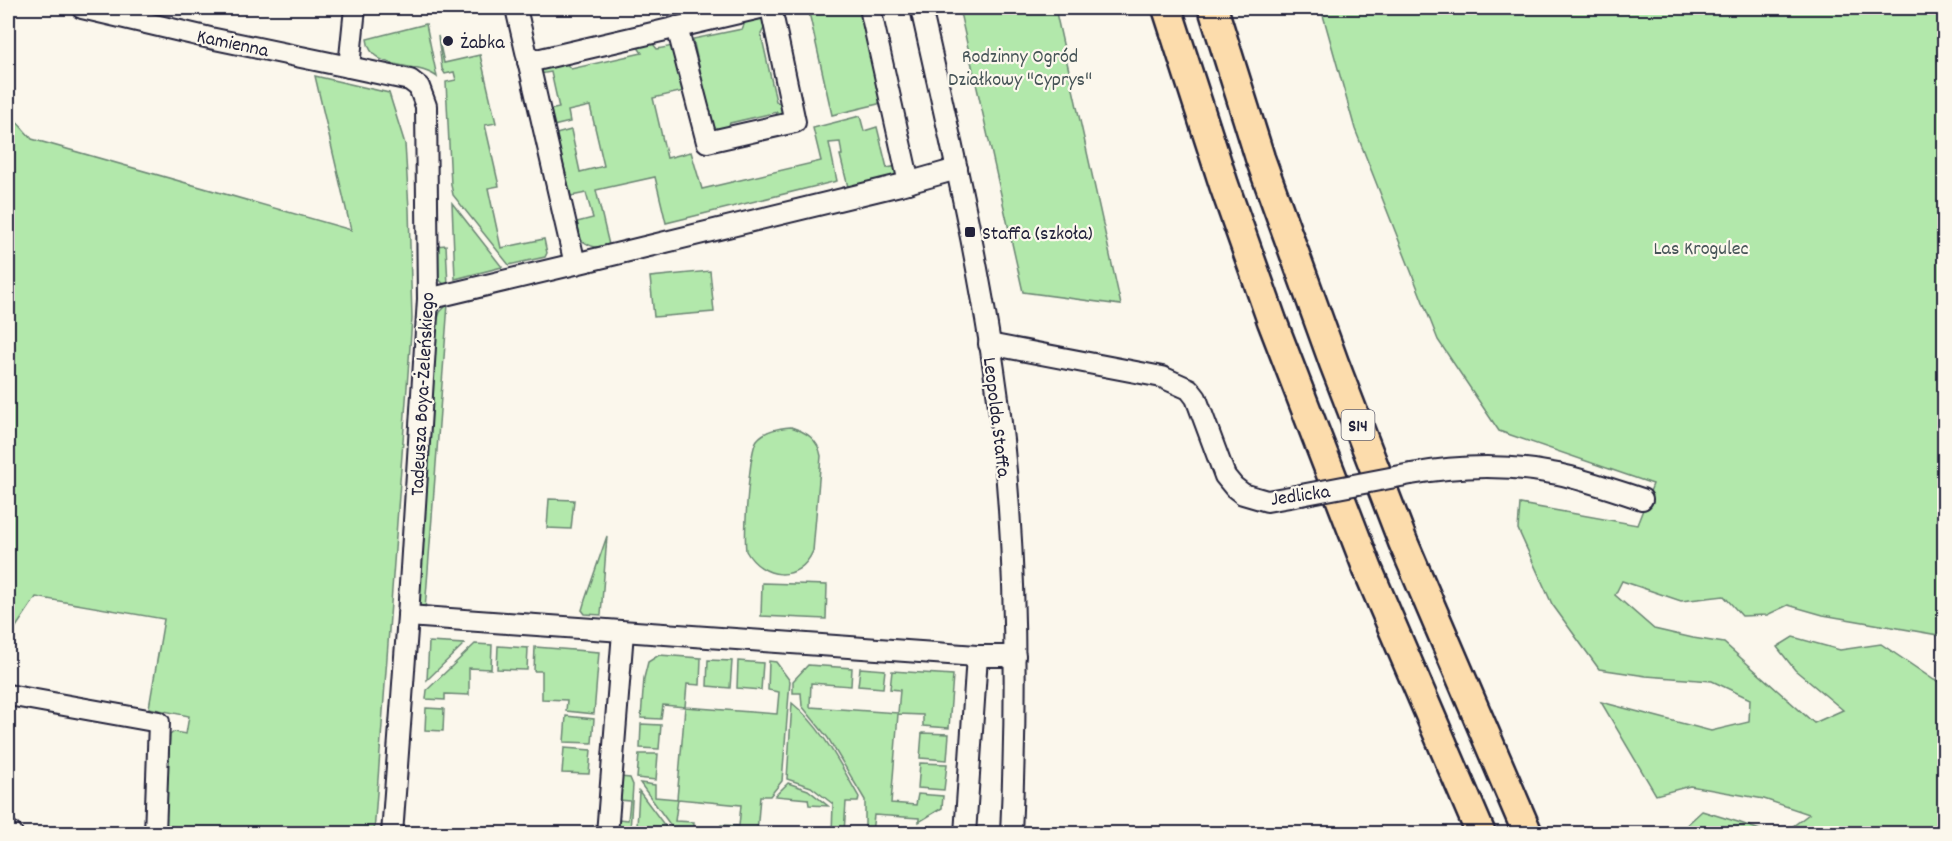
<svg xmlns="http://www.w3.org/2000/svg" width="1952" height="841" font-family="Dekko,sans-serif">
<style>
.green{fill:#b2e8ab;stroke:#6a8573;stroke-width:1.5}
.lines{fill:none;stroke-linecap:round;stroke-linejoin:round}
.minor-casing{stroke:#22223b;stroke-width:24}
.highway-casing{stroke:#22223b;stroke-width:33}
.minor{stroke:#fbf7ec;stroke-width:20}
.highway{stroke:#fcdcac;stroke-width:28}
.minor-bridge-casing{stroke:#22223b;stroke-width:24;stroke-linecap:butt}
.minor-bridge{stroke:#fbf7ec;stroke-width:20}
.poi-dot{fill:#22223b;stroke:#fbf7ec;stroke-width:2}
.labels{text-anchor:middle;stroke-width:4.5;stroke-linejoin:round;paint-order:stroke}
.shield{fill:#fbf7ec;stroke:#636270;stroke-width:1.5}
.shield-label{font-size:18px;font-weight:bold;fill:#22223b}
.poi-label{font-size:20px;fill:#22223b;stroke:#fbf7ec;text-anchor:start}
.street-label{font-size:20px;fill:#22223b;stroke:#fbf7ec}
.park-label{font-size:20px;fill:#465457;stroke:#fbf7ec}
</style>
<rect width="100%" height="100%" fill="#fbf7ec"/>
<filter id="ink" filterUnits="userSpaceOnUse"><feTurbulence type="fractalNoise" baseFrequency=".0167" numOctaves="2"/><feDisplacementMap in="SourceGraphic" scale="12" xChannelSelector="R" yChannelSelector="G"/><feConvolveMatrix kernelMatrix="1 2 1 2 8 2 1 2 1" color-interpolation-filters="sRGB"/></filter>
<g filter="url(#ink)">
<g class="green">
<path d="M808,8h54l20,91 -4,5 -46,11z"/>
<path d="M959,8h96l66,297 -98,-13z"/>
<path d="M1321,8h623v628l-121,-21 -35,-10 -21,10 -25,1 -18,-20 -43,5 -59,-20 -7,14 39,34 39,9 31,5 90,80 29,-13 -48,-40 -18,-23 16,-10 47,13 41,-6 53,36 10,2v151h-160l25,-19 -45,-15 -74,-13 -34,9 -55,-93 110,29 38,-9 1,-23 -38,-18 -66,-5 -47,-7 -47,-65 -34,-75 2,-25 117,21 16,-41 -154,-53 -61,-91 -83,-211z"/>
<path d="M749,14l19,7 -7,13 15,67 10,8 -2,9 -10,5 3,-11 -47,11 -7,13 -12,-2 1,-9 -19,-86 49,-10z"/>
<path d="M426,24l11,53c-20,-16 -67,-5 -70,-38z"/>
<path d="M438,36l6,27 36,-8 16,68 -11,2 14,61 -11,2 13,60 43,-9 3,14 -2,4 -36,8 -56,-70 -2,-10 -5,-103 10,-2 -2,-8 -9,2 -3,-5z"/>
<path d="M649,39l8,10 16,-3 11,45 -31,7 14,60 24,-6 11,37 119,-28 -8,-33 47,-12 4,15 13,-4 10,41 10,-2 1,6 -3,5 -46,14 -9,-36h2l-2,-13 -11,1 8,38 -171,42 -11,-46 -59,13 13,55c-13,3 -17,3 -28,-5l-4,-18 16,-4 -7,-25 -15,3 -15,-62 15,-4 9,42 24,-6 -14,-60 -22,5 2,11 -17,4 -4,-16 10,-2 -8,-36 -12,2 1,-2 5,-6 18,-6 8,9 71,-16 -7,-10z"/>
<path d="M315,76l74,17 16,51 4,65 3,110 -38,514h-211l7,-98 4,-3 12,2 3,-18 -40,-8 15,-89 -128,-22 -28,42v-518h8l16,18 319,91z"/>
<path d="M452,203l50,64 -47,12z"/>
<path d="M446,245l2,41c-16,-6 -12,-25 -13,-40z"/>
<path d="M710,271l4,41 -60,5 -4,-40z"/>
<path d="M448,304l-23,306 -5,-4 -3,-6 20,-279 3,-9z"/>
<path d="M791,427c15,5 27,12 30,29l-8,95c-14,33 -51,28 -67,0 -2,-17 3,-100 11,-111 8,-10 22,-12 34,-13z"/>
<path d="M549,499l25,1 -3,29 -24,-1z"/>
<path d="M607,536l-6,79 -16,-1 -3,-4 3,-10z"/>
<path d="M762,583l65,2 -1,34 -65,-3z"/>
<path d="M429,642l35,2 -37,36z"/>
<path d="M475,644l17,1 -1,24 -22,-1v27l-24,-1v6l-19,-1 1,-9z"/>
<path d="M498,646l30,2 -1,22 -30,-1z"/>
<path d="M535,647l64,5 -5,62 -28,-3 1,-11 -25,-1v-28h-8z"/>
<path d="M659,655l42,3 -1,27 -13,-1 -2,23 92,7 2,-22 -11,-2 1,-29 7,1 14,19 -8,100 -12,15h-10l-3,37h-37l1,-8 18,1 2,-21 -63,-6 -3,22 19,1v10l-20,-2 -34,-47 15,2v12l22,2 8,-92 -22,-2 -2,14 -20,-1 3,-40 4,-16z"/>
<path d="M708,660l24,1 -2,27 -23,-2z"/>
<path d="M738,661l25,2 -2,27 -24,-2z"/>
<path d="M808,665l44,3 -1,18 -40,-3 -1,24 88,6 2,-23 -10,-1 2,-18 61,4 -4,53 -26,-2v-11l-25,-1 -7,89 25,2 2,-11 25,2 -1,12 -23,14v-4l-45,-3 -2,18h-7v-33l-37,-62 -26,-32 -1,-13h-8v-12z"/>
<path d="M860,668l25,2 -2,18 -25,-2z"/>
<path d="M792,703c30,24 48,61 67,94l-1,5h-12l-2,31h-12l1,-29 -22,-17 -24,-8z"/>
<path d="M426,708l18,1 -1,22 -18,-1z"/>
<path d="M566,716l28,3 -2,24 -28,-1z"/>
<path d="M641,724l20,1 -2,24 -19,-1z"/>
<path d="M922,733l27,1 -2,26 -27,-2z"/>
<path d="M564,748l27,2 -2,24 -27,-1z"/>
<path d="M639,754h19l-2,26 -19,-2z"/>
<path d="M920,763l27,1 -3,26 -26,-2z"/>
<path d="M620,777l10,1 3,7 -3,46 -8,-1 -4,-3v-8l10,1 2,-19 -11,-1z"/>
<path d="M788,783l20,7 20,16 -19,-1 -1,-6 -33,-3z"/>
<path d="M639,791l29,39 -31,-3z"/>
<path d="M1702,811l36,11 30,11h-90z"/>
</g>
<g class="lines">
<g class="minor-casing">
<g id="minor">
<path d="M82,8l128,30 139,29"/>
<path d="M355,8l-6,59 61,13 9,7 7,19 2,193 -20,317 -16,218"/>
<path d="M516,8l59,256 325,-79 57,-16"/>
<path d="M870,8l39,175"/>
<path d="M921,8c32,142 66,286 82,432 14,131 14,262 8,394"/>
<path d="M677,27l30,115 88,-20 -24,-114"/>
<path d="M528,62l232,-54"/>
<path d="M428,299l147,-35"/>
<path d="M989,344l173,33 27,12 7,9 29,78 9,11 9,7 24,7 34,-6"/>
<path d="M1411,474c49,-9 98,-10 147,0 28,6 56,16 84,25"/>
<path d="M408,616l569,40h38"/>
<path d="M8,695l151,27 -4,112"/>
<path d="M8,830l4,4"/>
<path d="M607,834l16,-202"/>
<path d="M965,834l12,-178"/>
</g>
</g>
<g class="highway-casing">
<g id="highway">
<path d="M1167,8l57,177 48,136 96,249 113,264"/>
<path d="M1213,8l47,150 74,205 69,179 125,292"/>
</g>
</g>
<use href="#minor" class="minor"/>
<use href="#highway" class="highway"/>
<g class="minor-bridge-casing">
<path id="minor-bridge" d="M1301,495l110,-21"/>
</g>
<use href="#minor-bridge" class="minor-bridge"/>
</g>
</g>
<g class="poi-dot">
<circle cx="448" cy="41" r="6"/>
<rect x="964" y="226" width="12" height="12" rx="3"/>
</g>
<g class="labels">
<rect class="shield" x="1341.5" y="410" width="33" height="30" rx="4.5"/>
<g class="shield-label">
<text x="1358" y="431">S14</text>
</g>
<g class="poi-label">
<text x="460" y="48">Żabka</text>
<text x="982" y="239">Staffa (szkoła)</text>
</g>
<g class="street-label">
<text transform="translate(233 42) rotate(12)" y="7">Kamienna</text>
<text transform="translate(421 394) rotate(-87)" y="7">Tadeusza Boya-Żeleńskiego</text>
<text transform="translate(998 417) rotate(83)" y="7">Leopolda Staffa</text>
<text transform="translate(1300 494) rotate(-8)" y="7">Jedlicka</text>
</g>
<g class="park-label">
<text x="1020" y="62">Rodzinny Ogród<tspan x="1020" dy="23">Działkowy "Cyprys"</tspan></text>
<text x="1701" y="254">Las Krogulec</text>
</g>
</g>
<rect width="1952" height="841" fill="none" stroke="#fbf7ec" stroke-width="30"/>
<rect x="15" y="15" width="1922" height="811" fill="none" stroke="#22223b" stroke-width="2" filter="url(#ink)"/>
</svg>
